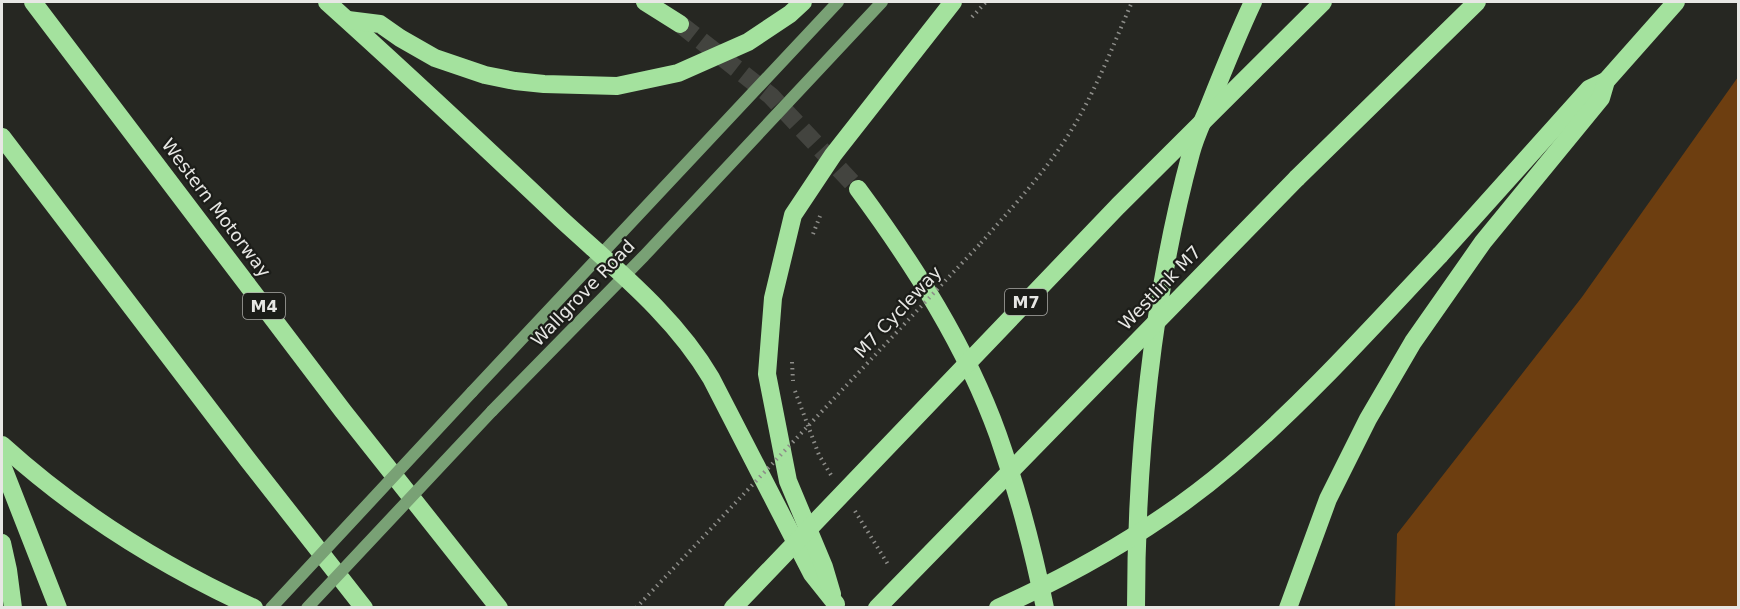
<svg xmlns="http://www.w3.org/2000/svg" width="1740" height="609" font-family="'DejaVu Sans',sans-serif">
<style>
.green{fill:#6d3e10}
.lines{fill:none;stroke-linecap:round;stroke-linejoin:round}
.highway-tunnel{stroke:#43443f;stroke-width:18;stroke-dasharray:18 9;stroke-linecap:butt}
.path{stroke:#8d8d89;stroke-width:4;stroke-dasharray:1.5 4.5;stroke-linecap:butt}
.secondary{stroke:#79a175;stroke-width:12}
.highway{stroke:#a4e29e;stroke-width:18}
.path-bridge{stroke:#8d8d89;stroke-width:4;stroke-dasharray:1.5 4.5;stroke-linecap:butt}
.secondary-bridge{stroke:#79a175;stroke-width:12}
.highway-bridge{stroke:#a4e29e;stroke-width:18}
.labels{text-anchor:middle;stroke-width:4.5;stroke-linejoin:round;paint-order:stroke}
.shield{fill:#1c1d19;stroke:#aaaaa7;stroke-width:1.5}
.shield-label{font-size:16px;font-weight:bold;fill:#e7e7e4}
.street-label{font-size:18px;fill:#e7e7e4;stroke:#1c1d19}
</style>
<rect width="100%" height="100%" fill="#262722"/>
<path class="green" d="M1738,77v530h-343l2,-73 185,-237z"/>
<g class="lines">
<path class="highway-tunnel" d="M680,24l91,72 87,93"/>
<g class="path">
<path d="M972,17l14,-15"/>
<path d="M813,234l7,-18"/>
<path d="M981,243c34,-39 71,-78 97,-124 21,-37 37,-78 54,-117"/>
<path d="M792,362l1,19"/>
<path d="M795,391l24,64 12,20"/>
<path d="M855,511l34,55"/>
</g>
<g class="secondary">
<path d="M472,392l366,-390"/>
<path d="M492,411l152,-155 238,-254"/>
</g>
<g class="highway">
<path d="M33,2l310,409 156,197"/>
<path d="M327,2c79,71 157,144 234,217 53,49 113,96 150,159l101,196 24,30"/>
<path d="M645,2l35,22"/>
<path d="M348,20l32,4 20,14 35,20 50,17 30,6 29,3 73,2 61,-13 70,-31 42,-28 13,-12"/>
<path d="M2,137l246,323 116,148"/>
<path d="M1297,178l180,-176"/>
<path d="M858,189c56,76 108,157 140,246 20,57 35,114 47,173"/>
<path d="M1440,255l149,-166 17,-8"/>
<path d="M2,445c75,68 160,121 252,163"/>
<path d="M2,465l56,143"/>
<path d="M2,543l6,27 5,38"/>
<path d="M832,594l-8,-27 -36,-86 -21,-107 6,-76 20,-83 40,-60 120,-153"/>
<path d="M1136,608c0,-150 16,-311 55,-455 4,-16 12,-32 18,-47 14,-35 28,-70 44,-104"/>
<path d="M1288,608l40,-109 40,-80 45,-77 70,-100 118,-144 5,-17 70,-79"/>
</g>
<path class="path-bridge" d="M636,608l345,-365"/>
<g class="secondary-bridge">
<path d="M271,608l201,-216"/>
<path d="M307,608l185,-197"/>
</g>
<g class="highway-bridge">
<path d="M733,608l385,-402 205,-204"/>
<path d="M877,608l420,-430"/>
<path d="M998,608c82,-37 164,-84 233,-143 75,-64 141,-138 209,-210"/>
</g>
</g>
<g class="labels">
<g class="shield">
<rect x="1005" y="289" width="42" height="26" rx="4.5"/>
<rect x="243" y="293" width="42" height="26" rx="4.5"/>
</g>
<g class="shield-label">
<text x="1026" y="308">M7</text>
<text x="264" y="312">M4</text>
</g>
<g class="street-label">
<text transform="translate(216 208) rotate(53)" y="6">Western Motorway</text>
<text transform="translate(1160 288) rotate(-46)" y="6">Westlink M7</text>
<text transform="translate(583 293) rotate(-46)" y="6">Wallgrove Road</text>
<text transform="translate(898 312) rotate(-47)" y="6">M7 Cycleway</text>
</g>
</g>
<rect width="1740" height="609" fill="none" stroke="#e7e7e4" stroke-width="6"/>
</svg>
